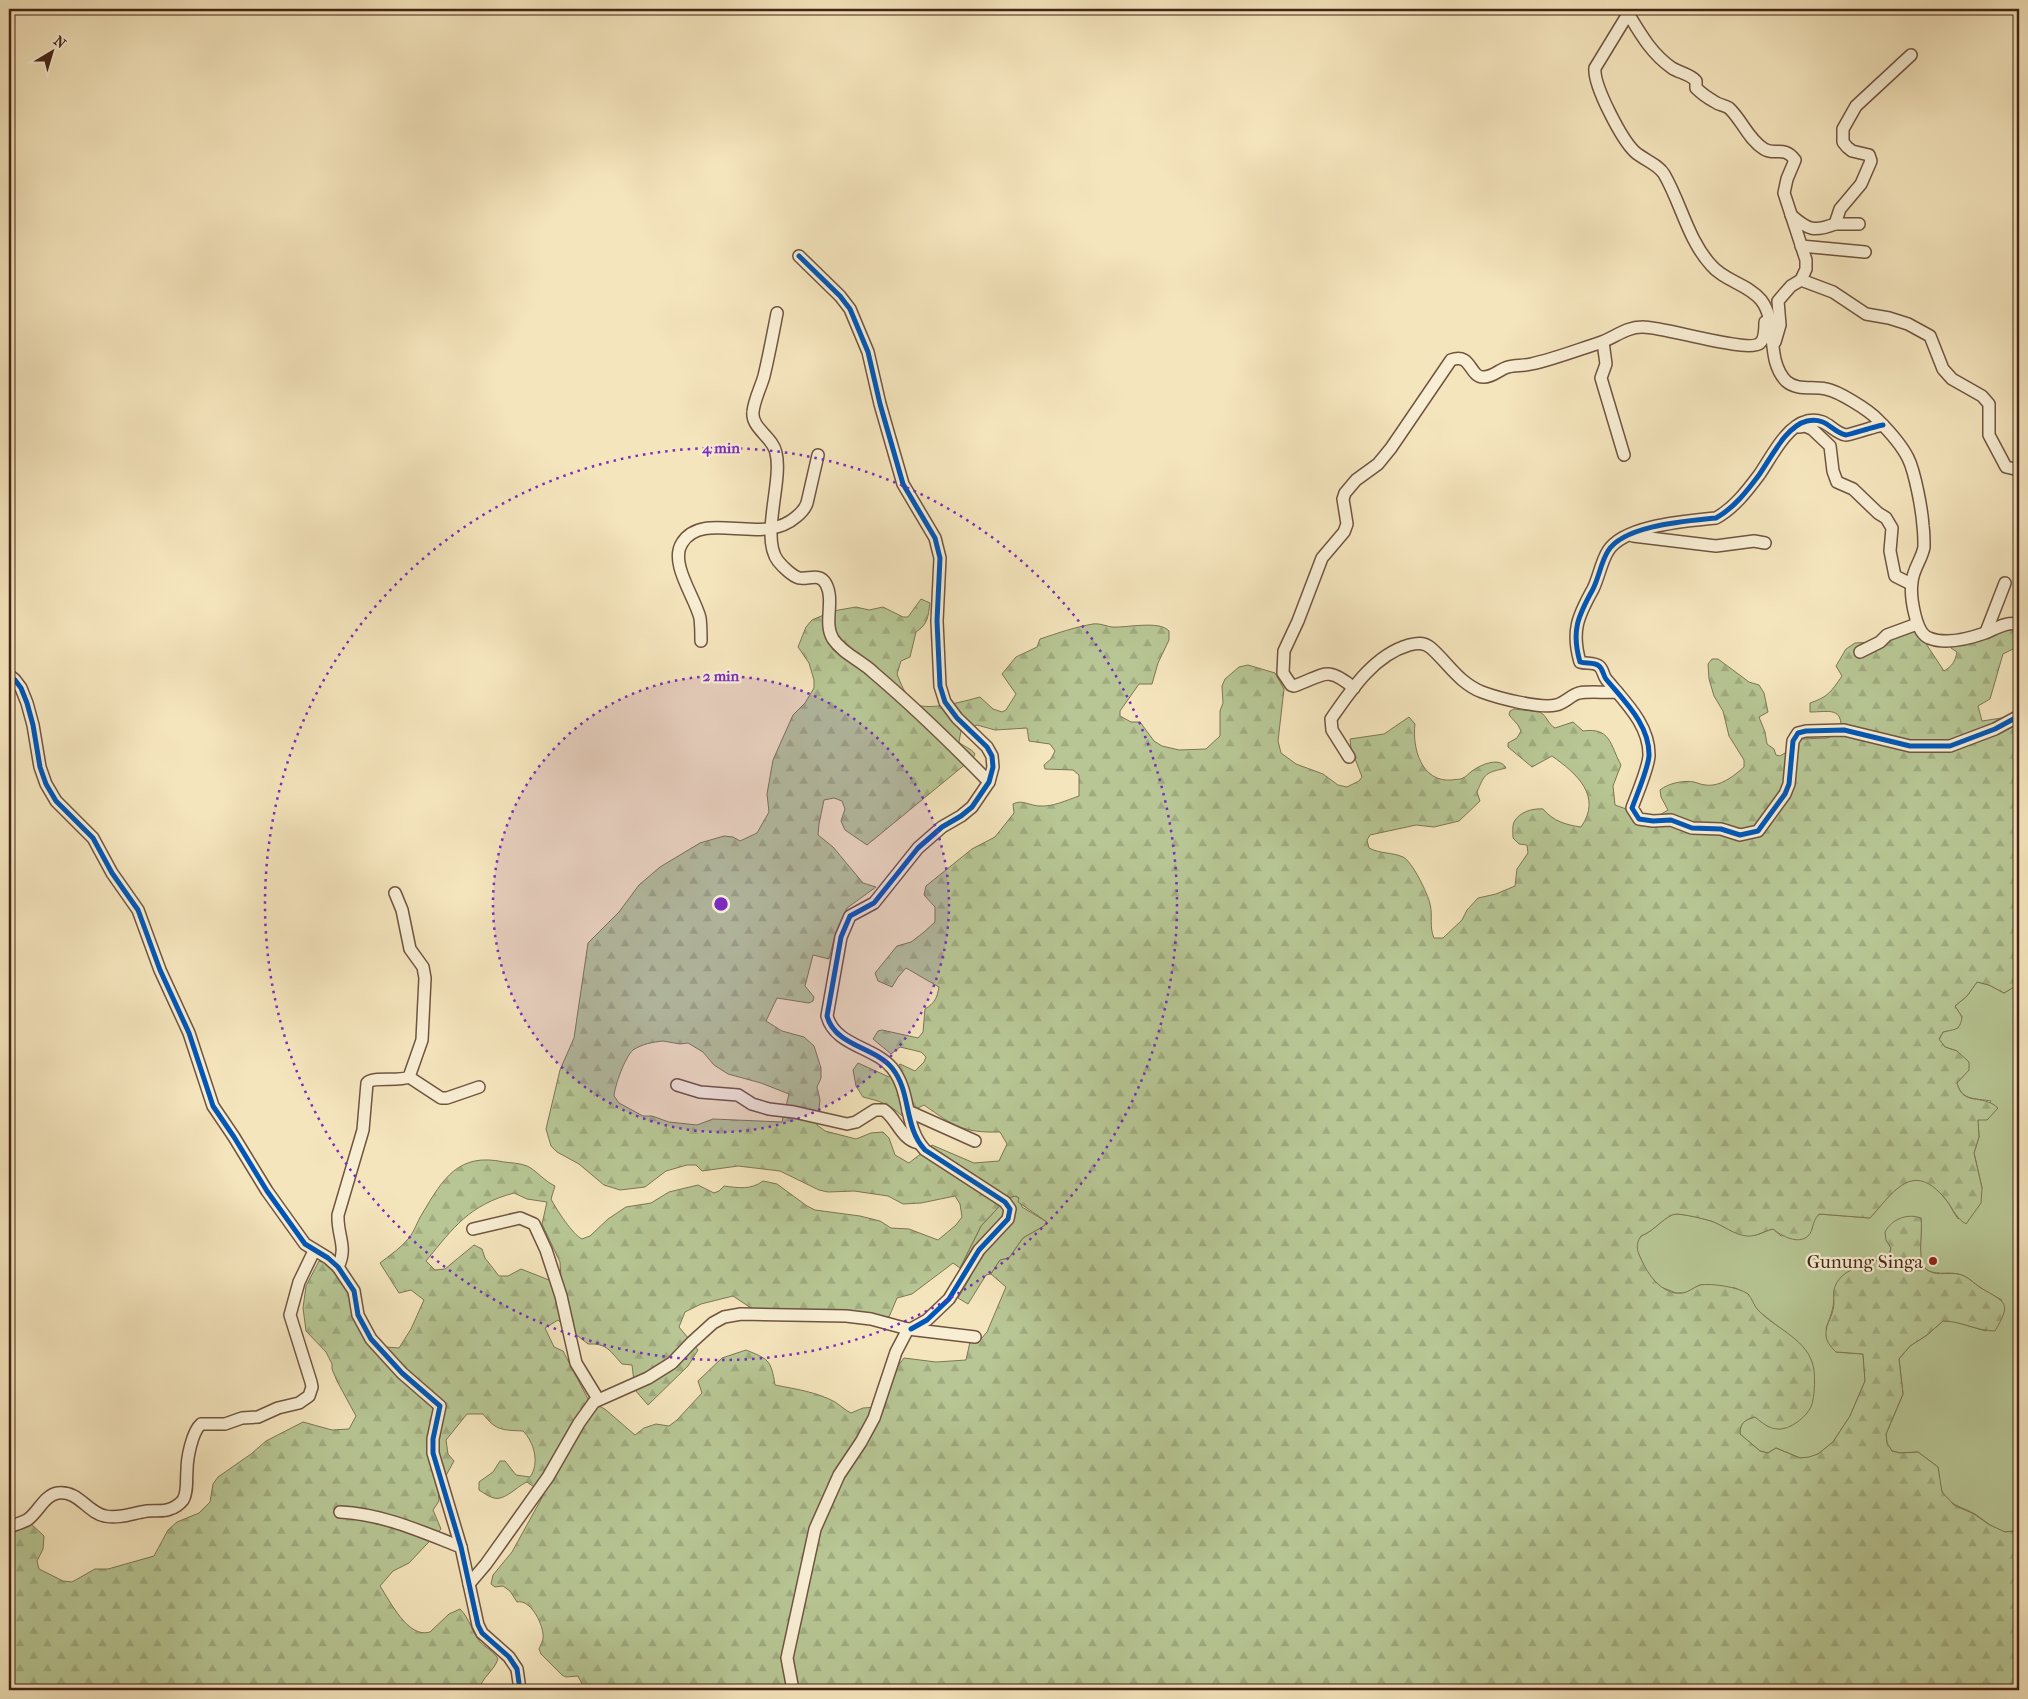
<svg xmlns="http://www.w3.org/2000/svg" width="2028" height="1699" font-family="'IM FELL French Canon',serif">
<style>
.grass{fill:#b7c694;stroke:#7d7555}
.forest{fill:url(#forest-firs);stroke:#7d7555;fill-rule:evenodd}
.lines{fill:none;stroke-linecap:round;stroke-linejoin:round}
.minor-casing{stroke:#705440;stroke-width:14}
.minor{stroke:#f8eed4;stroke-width:11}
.cycleway-casing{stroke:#f8eed4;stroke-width:8}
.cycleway{stroke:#0057b8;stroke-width:5}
.ring{fill:none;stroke:#7b2cbf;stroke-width:2.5;stroke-dasharray:2.5 5}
.poi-dot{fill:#8f2418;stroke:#f8eed4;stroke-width:2}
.labels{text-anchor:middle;stroke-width:4.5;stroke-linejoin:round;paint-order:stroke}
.poi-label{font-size:19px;fill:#432416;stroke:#f8eed4;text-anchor:end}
.centre{fill:#7b2cbf;stroke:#f8eed4;stroke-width:2.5}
.ring-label{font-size:15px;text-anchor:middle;font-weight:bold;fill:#7b2cbf;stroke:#f8eed4;stroke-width:4.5;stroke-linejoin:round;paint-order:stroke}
</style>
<defs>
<pattern id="forest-firs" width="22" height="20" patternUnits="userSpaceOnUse" patternTransform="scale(1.25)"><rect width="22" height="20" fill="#b7c694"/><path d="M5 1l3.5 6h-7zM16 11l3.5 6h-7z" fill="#9faa7f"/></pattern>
</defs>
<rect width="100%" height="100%" fill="#f5e5bd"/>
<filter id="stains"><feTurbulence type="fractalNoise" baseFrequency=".004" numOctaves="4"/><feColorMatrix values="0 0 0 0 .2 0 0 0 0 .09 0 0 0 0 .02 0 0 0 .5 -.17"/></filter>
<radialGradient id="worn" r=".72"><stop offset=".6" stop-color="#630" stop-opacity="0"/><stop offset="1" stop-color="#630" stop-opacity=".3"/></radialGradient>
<g class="grass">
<path d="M1977,982l12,3 15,8 15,-9v544c-4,2 -9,5 -14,4 -12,-3 -21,-12 -30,-18 -12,-7 -25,-8 -32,-21 -4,-7 -4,-19 -5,-26l-20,-15 -18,1 -8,-2 -5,-8 -1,-9 17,-40 -4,-35 11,-13 17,-11 16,-14h9l34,10 16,-31c-8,-4 -17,-9 -24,-14 -7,-5 -11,-10 -20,-12 -12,-3 -33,4 -37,-13 -3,-10 2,-30 0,-43l-35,22 5,8 -2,9 -39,14 -16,20c1,14 -3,24 -8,37l10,24 27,2 2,27 -15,35 -17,26 -15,12 -9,4h-9l-24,-10 -8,5 -8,-2 -20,-17c0,-11 4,-14 15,-17l14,10 29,-85 -41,-32 -9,-16 -13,-6 -35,-3 -15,8h-9l-15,-6 -13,-13 -11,-23 -1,-8 5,-7c14,-5 25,-22 35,-22 11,0 25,4 35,7 12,4 30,17 44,14 4,0 12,-5 18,-6l8,7 31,-7 1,-8 6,-7 51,4c21,-24 43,-59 73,-22 6,6 10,16 15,23l24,-31 -8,-35 5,-16 -1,-17 13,-19c-16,-3 -29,0 -34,-18l11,-13 -11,-19 -12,-4 -6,-7 4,-8 15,-4 4,-11 -7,-11 12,-10z"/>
<path d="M1015,1196l4,2 3,9 25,15 -3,4 -21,12 -14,20 -9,2 -9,14 -5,1 -18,29 -10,-6 13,-22 -11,-8 21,-42 26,-28z"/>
</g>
<path class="forest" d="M921,599l9,4c-2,14 -2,21 -14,29l-6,25 -9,4 -4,13c3,8 9,22 15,28 12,11 53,-1 68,-5l13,12 9,3 4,-2 10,-16 -14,-20 14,-17 21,-10 3,-8c18,-6 35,-12 53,-15 6,-1 13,2 19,3 15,1 47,-7 57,4v9l-11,23 -6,21h-13l-19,27v5l11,6h9l14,19 8,5 17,4 27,-1 14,-13v-25l3,-8 -1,-17 3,-7 14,-12 9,-2 27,8 9,16 -6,52 3,12 15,11 27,10 15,11 9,2 12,-6 3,-4 -11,-29 -1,-9 34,-5 25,-17 6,7c-3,23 6,59 37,56 3,-1 8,0 11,-2 3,-1 6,-5 9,-7 8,-6 28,-15 34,-3 -21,5 -21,5 -29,24l3,9 -21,20 -25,6 -18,-2 -46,10 -3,5 2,8c11,6 23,4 34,9 9,4 25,37 27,47 3,12 -1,23 4,34h9l19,-18 5,-10 11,-12 18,-4 19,-8 2,-17 11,-16 -1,-8 -8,-1 -6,-6c0,-5 -1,-12 1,-16 5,-10 19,-14 29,-13 10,12 23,16 38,18 22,-31 -5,-54 -29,-71l-20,11 -24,-20v-4l9,-5 4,-7 -3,-6 -9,-10 1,-4 4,-2 26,3c7,4 8,12 15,16l18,-6 10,9c28,-4 27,14 38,34l-8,21 2,19 14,5 6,13 23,-7 10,-6 -7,-13 -1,-7c8,-7 25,-10 34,-8 4,1 8,3 12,3 14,2 28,-9 38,-18v-7l-15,-24 -6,-25 -9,-15 -5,-17 -1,-15 4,-5h6l31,23 10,3 5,8 4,19 -9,5 6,15 2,12 7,5 2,6 4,1 15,-9 7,-8 25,-1 14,-6c2,-26 -12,-20 -31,-20v-9c18,-6 21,-11 32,-27l-6,-10 10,-17 9,-6 20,-1 40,-15 29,44c8,-5 11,-9 13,-19l-6,-4 2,-4 43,-14 23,-2v18l-16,8 -13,45 -12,7 4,15 26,-4 11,10v257l-15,9 -15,-8 -12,-3 -10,14 -12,10 7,11c-2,14 -7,12 -19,15l-4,7 6,8 12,4 12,11v8l-12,13c6,24 25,10 41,25l-11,12h-9l1,17 -5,16 8,35 -1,15 -15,21c-12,-7 -14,-19 -24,-29 -31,-34 -50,-1 -72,23l-51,-4c-8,9 -5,16 -11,22 -10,9 -26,0 -35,-7 -9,2 -17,8 -26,7 -13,-1 -24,-11 -36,-15 -10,-3 -24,-6 -34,-7 -11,0 -22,17 -36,22 -7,10 -3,17 2,27 7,15 22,33 40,30 6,-1 11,-6 17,-8 11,-2 39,2 48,9 4,4 6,12 10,16 17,18 46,28 54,52 4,9 3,36 -1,45 -5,10 -21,23 -33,22 -9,0 -17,-7 -23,-12 -11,3 -15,6 -15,17l20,17 8,2 8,-5 24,10 9,-1 9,-3 15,-12 17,-26 15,-35 -2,-27 -27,-2c-4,-4 -9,-9 -10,-16 -1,-10 5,-17 7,-26 2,-7 0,-13 1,-20 1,-5 4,-10 8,-14 11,-10 33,-14 47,-19l2,-9 -5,-8 -1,-8c7,-13 22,-19 36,-14 2,13 -4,41 4,50 8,9 22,4 33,6 10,2 15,9 23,14 25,15 31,14 14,43 -18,0 -34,-10 -52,-10l-16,14 -17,11 -11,13 4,35 -17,40 1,9 5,8 8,2 18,-1 20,15 4,25 12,13 20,9 14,10 17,8 9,-1 5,-3v162h-1434l-7,-14 -12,1 -4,-2 -21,-21 -2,-5c2,-5 5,-10 4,-15 -1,-12 -13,-35 -26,-32l-7,-11 -7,-5 -8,1 -4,-3 2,-9 19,-23 32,-58 -17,-12c-10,4 -22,19 -33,16 -5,-1 -10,-5 -15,-8v-8l14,-10 7,-11h5l11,14 14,2c10,-14 4,-35 -7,-46 -20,-1 -27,0 -40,-17h-16l-21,26 2,14 6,7 -16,29 1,11 -6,9 8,19 -32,34 -16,8 -13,15c10,15 28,53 50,46l19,-18 11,-5c10,10 12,23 20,33 6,6 14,9 18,17 -4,12 -16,18 -19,31h-470v-162l21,-5 14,13 -1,13 -6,12 2,8 24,12 9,1 23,-13h13l46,-13 14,-26 9,-8 22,-9 11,-11 3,-18 5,-7 33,-23 15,-13 37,-19 29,8 17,-1 7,-13 -19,-35 -5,-12v-5l-6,-12 -20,-21 -3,-23 3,-22 13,-25c25,3 46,64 54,85l26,2 12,-19 13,-29 -13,-10 -12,3 -19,-30c10,-8 21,-15 29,-25 5,-6 8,-16 13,-24 21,-35 36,-62 82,-52 7,1 16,1 23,4 9,4 17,15 28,20l-4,13c5,10 22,36 31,40l8,-3 18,-17 18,-12 25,-4 18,-11 29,-7 16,8 5,-2 5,-5c15,2 27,4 39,-5l14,3 30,22 8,4 45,6 20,5 11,7 18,1 29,11 18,-15 6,-8 -2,-13 -5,-8 -34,7 -18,1 -15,-8 -34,-5 -26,1 -9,-2 -39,-19 -42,-5 -36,5 -6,-6h-9l-21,6 -21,16 -25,3 -16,-5 -25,-21 -22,-12 -6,-6 -5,-17 14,-59 14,-32 14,-95 31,-31 20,-27 21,-18 40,-24 24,-7 9,1 7,4 17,-8 12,-21 -2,-18 6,-34 20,-45 12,-12 9,-15v-8l-5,-17 -11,-16 8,-20 6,-7 21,-9 23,-4 13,3 14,-3 20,10h5zM977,725l18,5 32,-2 2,13 21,3 5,7 -4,8 -7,6 1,4 28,1 6,5v21c-12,4 -26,11 -39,10 -10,0 -18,-7 -27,-2l1,9 -19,24 -23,12 -46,37 -2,9 11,12v15l-12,11 -12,9 -14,4 -22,27 3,8 14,6 6,-10 8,-9 33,19c-2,11 -4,16 -14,22l-2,23 -5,6 -36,-8 -4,1 -5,8 18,15 9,-7 21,5 5,5 -2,5 -9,9 -15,-7 -11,13 -31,-14 -5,7 3,16 7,11c16,4 27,7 39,19l22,-11c30,21 39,28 76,27l7,12 -8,17 -25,2 -42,-18 -23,18 -14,-8 -6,-17 -6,-6 -12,1 -15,6 -31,-8 -8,-6 3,-25 -3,-13 4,-9v-10l-7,-22 -10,-9 -22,-6 -16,-10 11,-23 32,5 4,-2 1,-4 -9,-11 8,-31 16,4 7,-27 11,-24 29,-21 -13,-4 -30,-36 -15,-12 1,-11 5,-24 10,-2 8,3 3,8 -4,12 4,9 22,15 106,-87 2,-4c-4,-6 -11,-7 -16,-12l2,-11zM663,1041l17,3 8,-1 15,9 11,13 14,9 33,9 28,11 -7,28 -69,-3 -16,6 -28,-3 -17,-6h-9l-24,-13 -5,-7c1,-11 11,-39 19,-46 9,-6 20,-8 30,-9zM514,1193l13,6 20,3 -5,22 18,38 1,17 -12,1 -28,-11 -13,7h-9l-14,-18 -3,-9 -8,-4 -29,24 -10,1 -9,-9c28,-34 43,-56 88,-68zM1016,1196l3,2 -1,4 29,20 -3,4 -21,12 -14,20 -9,2 -9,14 15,13 -19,45 -6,7 -11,3 -4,18 -30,2 -32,-4 -7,9 -19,40 -15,1 -12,5c-6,-3 -10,-7 -16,-11 -18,-10 -40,-13 -60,-17 -4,-26 -7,-26 -29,-35l-24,8 -24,23 4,12 -25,27 -8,6 -13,-2 -12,4 -9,7 -29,-25 -18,-11 -25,-48 -9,-4 -9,-19 13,-8 5,5 5,13 10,-2 10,8c19,-1 22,7 34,20l10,1 3,25 13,15 40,-39 10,-16 -19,-23 6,-15 16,-8 32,-8 21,14 97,2 38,5 8,-19 15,-4 41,-31 7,5 21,-42 26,-28z"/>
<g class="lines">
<g class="minor-casing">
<g id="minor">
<path d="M1631,9l-36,59c-2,17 27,72 40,84 9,8 23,12 29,22 17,29 24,66 47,91 13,16 37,19 50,35 18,23 4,59 25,81 11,10 27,5 40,8 12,2 43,21 52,31 11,11 23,24 30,38 7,14 14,52 15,68 1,7 1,15 1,21 -2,12 -11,22 -12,35 -2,13 3,51 17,56 17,7 39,1 56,-5 12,-5 20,-11 34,-9"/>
<path d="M1629,15c12,20 23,39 43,53 8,5 18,6 24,13v7c6,6 12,10 19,14 4,3 9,3 14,6 13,12 19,31 35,41 11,7 20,-4 31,11l-8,19 -3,14 22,67v9l-5,11"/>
<path d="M1791,215c17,15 23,17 44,9l5,-15 21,-25 10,-23 -2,-6 -17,-4 -5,-4 -4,-5v-13l13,-23 55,-51"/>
<path d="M1835,224h24"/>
<path d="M1801,246l64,6"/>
<path d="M799,256l41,40 10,13 18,43 12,52 23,80 32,54 5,20 -3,63 3,65 5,16 12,16 30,29 5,9 1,11 -4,15 -17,25 -11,9 -19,11 -24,21 -44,55 -24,13 -9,21 -14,79c8,30 48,31 65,52 20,25 11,58 33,82l80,52 5,7 -2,10 -29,31 -30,49 -22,21 -16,9"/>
<path d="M777,313c-4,21 -8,42 -13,63 -3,11 -10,24 -11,36 -2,16 20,25 23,41 7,28 -16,85 2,108 4,5 14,15 21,17 9,2 21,-6 27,6 9,17 -3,39 7,55 10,15 29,22 41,34 40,34 78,71 115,109"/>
<path d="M1603,342l3,22 -5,14 23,77"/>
<path d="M1775,342l5,-17 -2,-24 13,-15 10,-6 32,12 33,22 23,4 19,6 22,12 13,33 9,10 30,17 7,8v31l17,32 13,3"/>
<path d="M1883,425c-7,1 -34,10 -37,10 -15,-3 -18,-18 -39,-14 -21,5 -36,37 -48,54 -12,16 -25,33 -43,43 -28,3 -92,7 -108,33 -7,11 -9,26 -15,38 -15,27 -22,42 -13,73 6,2 14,0 19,4 4,3 4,9 7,13 18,22 44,46 43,77 -1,13 -12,38 -17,52l7,11 14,2 18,-1 21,8 29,1 19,6 18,-4 27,-37 4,-10 4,-43 5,-8 8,-2 38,-1 66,16h40l45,-17 24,-13"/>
<path d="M1799,427l6,-1 7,3 18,17 3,25 4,11 16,7 25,24 8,5 6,10 -2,23 5,25 16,8"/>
<path d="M1633,536l83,10 38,-5 11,2"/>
<path d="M1986,632l19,-49"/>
<path d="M701,641c0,-8 0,-15 -1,-23 -5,-21 -31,-55 -18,-75 21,-34 80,4 114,-26 5,-4 9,-8 11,-14l11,-48"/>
<path d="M1860,652l20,-10 7,-7 30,-11"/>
<path d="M9,675l6,5 6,8 6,15 6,22 7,42 6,17 10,17 37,37 19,35 26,37 22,60 29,63 24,73 21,31 33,54 38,53 23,14 10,9 16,24 4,24 13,24 31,34 38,33 -7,33v14l28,94 17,78 4,8 27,24 8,12 3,21"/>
<path d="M1354,688c-28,-23 -29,-13 -60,-2l-3,-1 -8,-12 1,-22 14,-30 24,-63 22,-26 3,-8 -4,-25 2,-6 11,-13 22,-16 13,-16 60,-88c21,-8 18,18 33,17 9,0 16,-8 24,-10 7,-2 15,-1 23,-3 23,-5 46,-14 68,-21 15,-5 27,-16 43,-16 20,-1 107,27 118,16 5,-4 5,-15 5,-21"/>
<path d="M1349,757l-17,-27 -1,-11c20,-29 43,-64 78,-74 8,-2 15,-3 22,3 17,15 28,35 51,44 16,6 58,17 74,13 9,-2 15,-10 23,-12 10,-2 27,0 38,-1"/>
<path d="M409,1077l32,21h6l32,-11"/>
<path d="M677,1085l23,7 38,3 14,9 17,5 25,3 53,12 9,-2 19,-12h9c13,9 17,29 34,33"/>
<path d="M908,1111l67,30"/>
<path d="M473,1229l47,-11 14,6 12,26 15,46 15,67 22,36"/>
<path d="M338,1267c10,-20 -1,-31 0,-52l25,-85 4,-47c6,-7 31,-1 42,-6l13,-37 3,-62 -2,-11 -13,-18 -8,-39 -7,-17"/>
<path d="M340,1512c43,2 82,20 121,35"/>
<path d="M9,1527c5,-2 12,-4 18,-7 11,-7 17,-25 31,-27 20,-3 30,20 47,23 15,3 28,-3 42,-5 8,-1 16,1 23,-2 4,-1 10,-5 13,-9 5,-8 3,-21 4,-30 0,-12 5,-38 14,-46h24l17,-6 16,-1 20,-9 21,-5 10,-7 3,-9 -1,-5 -21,-67 9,-33 15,-31"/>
<path d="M469,1584l17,-20 62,-87 31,-54 15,-21 54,-24 24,-15 19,-20 22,-20 11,-6 17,-3 105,2 25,3 37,10 67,8"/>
<path d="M793,1690l-6,-32 28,-129 24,-54 22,-33 13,-24 22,-66 12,-23"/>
</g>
</g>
<use href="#minor" class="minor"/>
<g class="cycleway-casing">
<g id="cycleway">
<path d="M799,256l41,40 10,13 18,43 12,52 23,80 32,54 5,20 -3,63 3,65 5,16 12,16 30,29 5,9 1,11 -4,15 -17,25 -11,9 -19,11 -24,21 -44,55 -24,13 -9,21 -14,79c8,30 48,31 65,52 20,25 11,58 33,82l80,52 5,7 -2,10 -29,31 -30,49 -22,21 -16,9"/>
<path d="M1883,425c-7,1 -34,10 -37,10 -15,-3 -18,-18 -39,-14 -21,5 -36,37 -48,54 -12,16 -25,33 -43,43 -28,3 -92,7 -108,33 -7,11 -9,26 -15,38 -15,27 -22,42 -13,73 6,2 14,0 19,4 4,3 4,9 7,13 18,22 44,46 43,77 -1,13 -12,38 -17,52l7,11 14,2 18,-1 21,8 29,1 19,6 18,-4 27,-37 4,-10 4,-43 5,-8 8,-2 38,-1 66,16h40l45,-17 24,-13"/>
<path d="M9,675l6,5 6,8 6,15 6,22 7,42 6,17 10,17 37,37 19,35 26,37 22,60 29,63 24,73 21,31 33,54 38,53 23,14 10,9 16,24 4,24 13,24 31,34 38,33 -7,33v14l28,94 17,78 4,8 27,24 8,12 3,21"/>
</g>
</g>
<use href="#cycleway" class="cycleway"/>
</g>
<circle cx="721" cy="904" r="228" fill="#7b2cbf" fill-opacity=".12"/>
<g class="ring">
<circle cx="721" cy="904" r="228"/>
<circle cx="721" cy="904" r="456"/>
</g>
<circle class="poi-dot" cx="1933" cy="1261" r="5"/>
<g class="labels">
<g class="poi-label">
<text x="1923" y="1268">Gunung Singa</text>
</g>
</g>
<circle cx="721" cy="904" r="8" class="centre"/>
<g class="ring-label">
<text x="721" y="453">4 min</text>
<text x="721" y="681">2 min</text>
</g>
<rect width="2028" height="1699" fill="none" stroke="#f5e5bd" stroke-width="30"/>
<rect x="10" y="10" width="2008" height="1679" fill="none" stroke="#432416" stroke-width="2.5"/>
<rect x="15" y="15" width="1998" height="1669" fill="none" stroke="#432416"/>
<g transform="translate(52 52) rotate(38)" stroke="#f8eed4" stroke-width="4" paint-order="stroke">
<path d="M0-4L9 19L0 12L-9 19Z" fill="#432416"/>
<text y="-8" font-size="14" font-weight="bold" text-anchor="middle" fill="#432416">N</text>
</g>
<rect width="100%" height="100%" filter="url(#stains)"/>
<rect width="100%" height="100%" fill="url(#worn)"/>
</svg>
